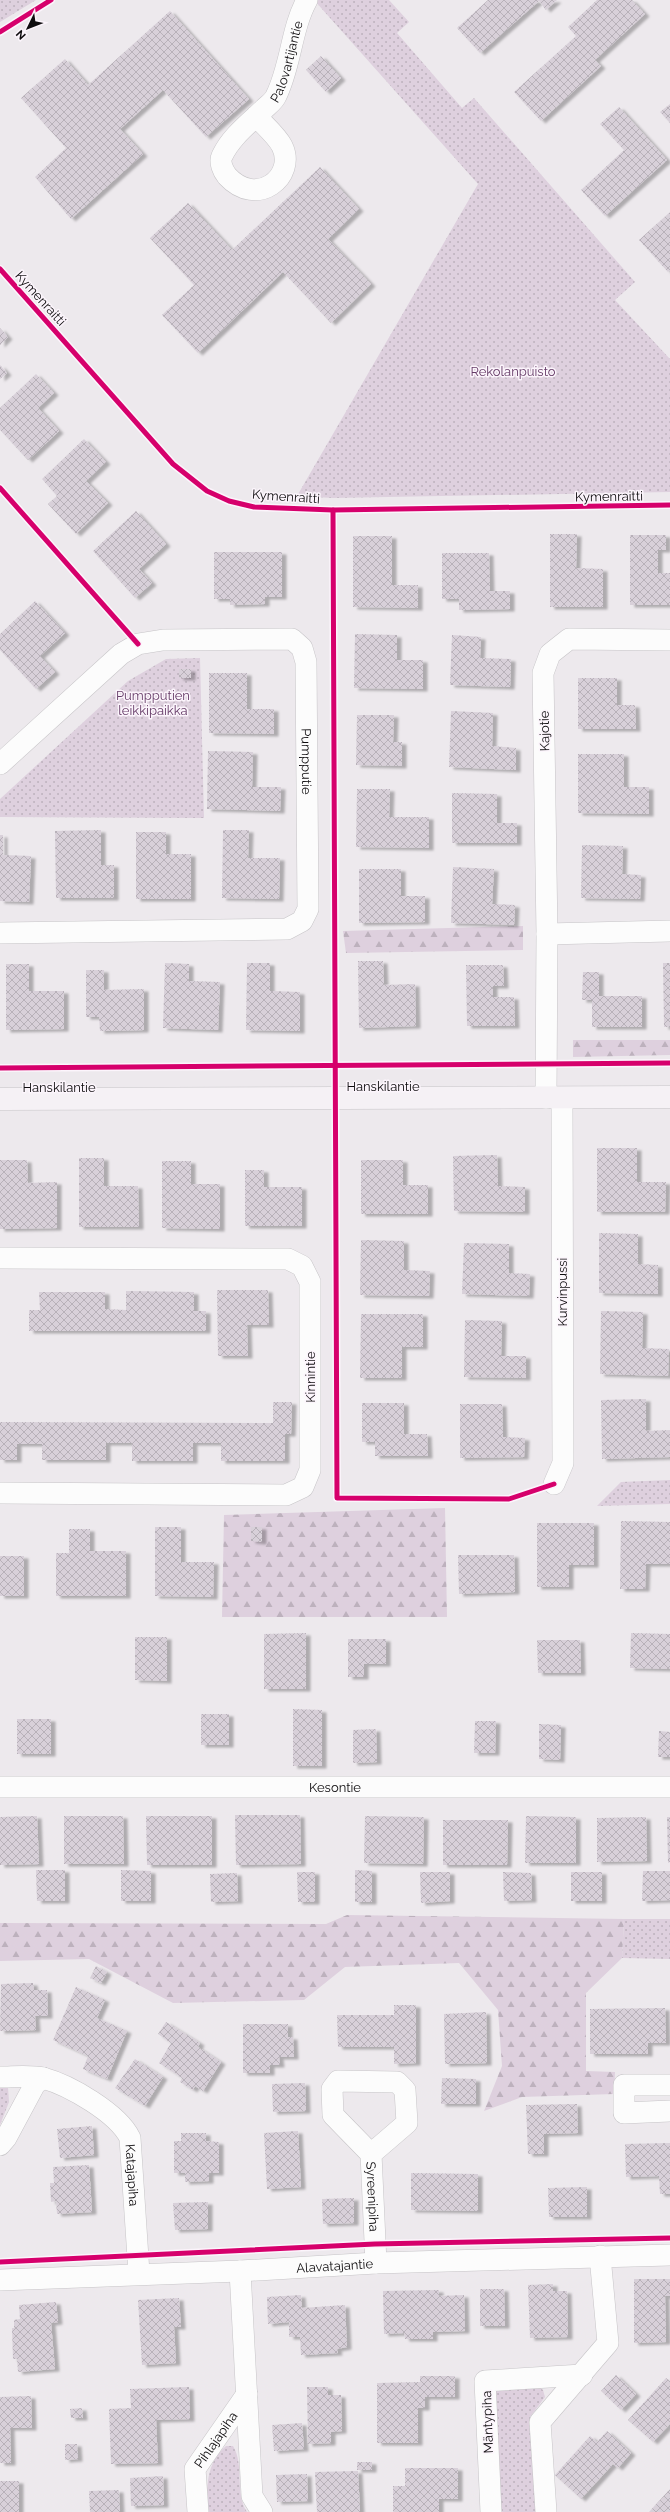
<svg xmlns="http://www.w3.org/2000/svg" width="670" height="2512" font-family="Raleway,sans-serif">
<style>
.green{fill:url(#green-dots)}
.forest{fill:url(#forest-firs)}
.building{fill:url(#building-cross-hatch);filter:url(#shadow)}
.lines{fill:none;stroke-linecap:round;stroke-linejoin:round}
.street-casing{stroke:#c6c4c7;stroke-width:22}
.secondary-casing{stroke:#c6c4c7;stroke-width:23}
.street{stroke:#fcfcfc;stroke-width:21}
.secondary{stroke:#f5f1f5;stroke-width:22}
.cycleway-casing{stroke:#fcf5fc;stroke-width:8}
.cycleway{stroke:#d6006c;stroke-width:5}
.labels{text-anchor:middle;stroke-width:3;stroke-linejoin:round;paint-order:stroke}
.street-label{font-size:13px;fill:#0e0c0e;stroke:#fcf5fc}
.park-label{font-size:13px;fill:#653b67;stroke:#fcf5fc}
</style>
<defs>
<pattern id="green-dots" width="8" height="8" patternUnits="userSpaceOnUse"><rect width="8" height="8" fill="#ded0de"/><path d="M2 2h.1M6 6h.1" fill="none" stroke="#bdb1bd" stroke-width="1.8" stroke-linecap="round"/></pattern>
<pattern id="forest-firs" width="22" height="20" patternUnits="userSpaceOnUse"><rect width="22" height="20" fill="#ded0de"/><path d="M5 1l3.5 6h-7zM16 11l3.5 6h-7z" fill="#bdb1bd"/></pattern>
<pattern id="building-cross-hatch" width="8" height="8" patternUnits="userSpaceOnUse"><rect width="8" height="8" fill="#d8d0d9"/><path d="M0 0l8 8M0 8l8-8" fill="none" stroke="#b8b1b9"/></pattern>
<filter id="shadow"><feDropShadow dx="4.5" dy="2.5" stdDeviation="1" flood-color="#0004"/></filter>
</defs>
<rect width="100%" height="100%" fill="#ede9ed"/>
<g class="green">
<path d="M0,0h36l-36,22z"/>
<path d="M314,0h75l20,22 -12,11 65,75 12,-10 161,184 -20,18 55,59v133l-337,6 -36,-2 181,-312z"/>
<path d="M200,658l4,160 -204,-1v-18l128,-118 38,-22z"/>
<path d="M670,1480v24l-73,2 24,-24z"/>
<path d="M624,1919h46v40l-48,-1z"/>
<path d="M0,2087h8l1,15 -9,23z"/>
<path d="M538,2386l5,4 2,7 -15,20 6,95h-36l-5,-122z"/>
<path d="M226,2446h7c12,20 1,46 14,66h-39c-2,-24 -2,-49 18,-66z"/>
</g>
<g class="forest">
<path d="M523,926v24l-177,3 -3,-22z"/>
<path d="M573,1040h97v15l-97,2z"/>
<path d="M445,1508l2,109h-225l2,-102z"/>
<path d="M347,1915l277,4 -2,39 -36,35v78l29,1 -1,22 -92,3 -38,14 18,-45 -4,-56 -39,-47 -114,4 -41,33 -131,3 -84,-44 -89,2v-38l326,1z"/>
</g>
<g class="building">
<path d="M488,0h69l-11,10 -7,-9 -59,52 -23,-25z"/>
<path d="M597,0h35l13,14 -50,46 6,6 -60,55 -27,-29 62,-56 -8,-9z"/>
<path d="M170,11l79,88 -43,38 -43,-47 -43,39 23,25 -72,65 -36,-42 31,-29 -45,-50 44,-39 23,26z"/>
<path d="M321,56l20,22 -15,14 -20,-22z"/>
<path d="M670,104v19l-10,-11z"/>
<path d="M619,107l48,53 -62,56 -24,-26 43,-40 -24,-26z"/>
<path d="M320,167l39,42 -31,30 43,45 -40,39 -48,-51 -85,81 -36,-38 32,-30 -44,-47 38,-35 44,47z"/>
<path d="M670,212v58l-2,2 -29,-32z"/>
<path d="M0,328l8,9 -8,8z"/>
<path d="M0,365l7,8 -7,6z"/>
<path d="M36,374l18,19 -16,15 21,23 -31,29 -28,-30v-22z"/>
<path d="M84,439l22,23 -20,19 22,22 -32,31 -28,-30 9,-8 -15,-17z"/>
<path d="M136,511l30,33 -27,25 13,14 -17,15 -42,-47z"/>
<path d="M550,534h27l-1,34 27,1v38h-53z"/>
<path d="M630,535h36v15h-8v23h12v32h-40z"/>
<path d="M353,536h39v49h26v23l-65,-1z"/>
<path d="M214,552h68v45h-17v7l-35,1v-6h-16z"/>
<path d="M442,553h47l1,38h20v18l-51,1v-11h-17z"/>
<path d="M35,601l30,32 -25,23 15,16 -19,17 -36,-39v-16z"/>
<path d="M355,634l42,1v25h26v29l-69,-1z"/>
<path d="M452,635l29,2 -1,21 31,1 -1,28 -60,-2z"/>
<rect x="179" y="669" width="12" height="9"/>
<path d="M209,673h38v36h27v25l-65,-1z"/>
<path d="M578,678h39v27h18l1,24h-58z"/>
<path d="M451,711l42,2 -1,33 24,2v22l-67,-3z"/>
<path d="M357,715h37l-1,27h9v24l-46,-1z"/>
<path d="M208,751l45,1 -1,35h29l-1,24 -73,-2z"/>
<path d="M578,754h46v33h25v27l-71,-1z"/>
<path d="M357,789h33l-1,28h40v31l-73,-1z"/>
<path d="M452,793l45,1v29h20v20h-65z"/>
<path d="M101,830v35h13v33h-58l-1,-67z"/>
<path d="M223,830h26l-1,28h32l-1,41 -57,-1z"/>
<path d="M136,832h30v22h25v45h-55z"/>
<path d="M0,835h3v20l28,1 -2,46 -29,-1z"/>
<path d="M582,845l41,1 -1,28 19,1 -1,24 -59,-1z"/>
<path d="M453,867l41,2 -2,35 23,1 -1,20 -63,-2z"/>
<path d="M359,869h42v27h24v26l-66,1z"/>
<path d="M358,961h25l1,24 31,-1 1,42 -57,2z"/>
<path d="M165,963l24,1v17l31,1 -2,48 -55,-2z"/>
<path d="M247,963h23v28l30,1v39l-54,-1z"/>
<path d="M663,963h7v64h-6z"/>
<path d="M6,964h23v27h35v38l-58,1z"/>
<path d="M466,965h37l1,21h-11v11h21l1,29h-48z"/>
<path d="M86,970h18v20l40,-1v41l-44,1 -1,-14h-13z"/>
<path d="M583,972h16v24h43v31h-50v-27h-10z"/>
<path d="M597,1148h40v34h29l-1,30h-68z"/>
<path d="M497,1155l1,31 27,1v25l-71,-1 -1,-55z"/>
<path d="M79,1158h25v28h34l1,41h-60z"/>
<path d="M0,1160h27l1,23 29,-1v46l-57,1z"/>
<path d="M361,1160h42v25h25v29h-67z"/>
<path d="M162,1161h29v23h29v45l-58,-1z"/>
<path d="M245,1170h19v17h38v39h-57z"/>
<path d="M599,1233l39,1v30l20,1v29l-59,-1z"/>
<path d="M361,1240l43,1v29l26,1 -1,25 -69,-1z"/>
<path d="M464,1243l45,1v29l21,1 -1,22 -67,-2z"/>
<path d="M217,1290h51l1,35h-22l1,31h-30z"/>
<path d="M126,1291l68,1v19h12v20h-177v-21h11l-1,-18h66v17l21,1z"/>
<path d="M601,1311l42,1 -1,36 27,1 -1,27 -68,-2z"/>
<path d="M361,1314h62v33h-21v31h-42z"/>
<path d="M465,1320l37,1 -1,35h25v22l-62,-1z"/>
<path d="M646,1399v32l24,-1v27l-68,2 -1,-59z"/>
<path d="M273,1402h19l-1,32h-6v27h-64v-18h-28v18h-61v-18h-26v17h-64v-16h-25v16h-17v-38l273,1z"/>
<path d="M362,1403h42v31h23l1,22h-53v-14h-13z"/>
<path d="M460,1404h42l1,33 22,1 -1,19 -64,1z"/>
<path d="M621,1521l49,1v42h-24l-1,25h-25z"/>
<path d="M537,1523h57v42h-25v22h-32z"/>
<path d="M155,1527h26v35h33l-1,35 -58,-1z"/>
<path d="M251,1527h11v15l-11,-1z"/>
<path d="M69,1529h21v22h36v45h-70v-43h13z"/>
<path d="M458,1555h56l1,37 -56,2z"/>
<rect x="0" y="1556" width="24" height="40"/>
<path d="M306,1633v56h-42v-55z"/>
<path d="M631,1633l39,1v35l-40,-1z"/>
<path d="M135,1637h32v44l-32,-1z"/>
<path d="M348,1639h38v25h-22v13h-16z"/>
<path d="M537,1640h43l1,33h-43z"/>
<path d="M293,1709l29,1v56h-29z"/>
<rect x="201" y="1714" width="28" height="31"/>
<rect x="17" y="1719" width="34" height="35"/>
<path d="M475,1721h21l-1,32h-21z"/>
<path d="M539,1724l22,1 -1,35 -21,-1z"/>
<path d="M376,1729l1,33 -24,1v-33z"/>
<path d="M659,1731l11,1v25h-12z"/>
<path d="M235,1815h65l1,49 -65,1z"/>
<path d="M37,1816l2,48 -39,1v-48z"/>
<path d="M64,1816h59l1,48h-60z"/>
<path d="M146,1816h66v49h-65z"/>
<path d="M365,1816l59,1 -1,47 -59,-1z"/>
<path d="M526,1816l50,1v46h-51z"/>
<path d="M646,1817l1,44 -50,1v-44z"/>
<path d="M667,1817h3v45l-2,1z"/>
<path d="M443,1820h65l-1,45h-64z"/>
<path d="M36,1870h29v31h-28z"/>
<path d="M121,1870l30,1v30h-30z"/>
<path d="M355,1870l17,1v31h-17z"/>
<path d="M643,1871h27v29l-28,1z"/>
<path d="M297,1872h18v30h-17z"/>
<path d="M420,1872h30v29l-29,2z"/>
<path d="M503,1872l28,1 1,27 -28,1z"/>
<rect x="571" y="1872" width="31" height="29"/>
<path d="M237,1873l1,28 -27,1 -1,-28z"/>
<path d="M96,1966l11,6 -6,11 -11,-5z"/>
<path d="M33,1983l1,7h13l1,26h-13l1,14 -36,1 1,-47z"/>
<path d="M76,1987l29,13 -8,18 30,13 -20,48 -24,-10 5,-13 -35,-16z"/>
<path d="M394,2005h22v58l-22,1v-17h-56l-1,-32h57z"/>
<path d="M665,2008l1,35h-18v11h-58v-45z"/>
<path d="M486,2012l1,51 -42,1 -1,-50z"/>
<path d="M166,2022l34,21 -2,4 23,15 -18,29 -8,-5 -2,4 -13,-8 2,-4 -23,-15 12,-20 -13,-9z"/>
<path d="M243,2024h45v13h5l1,20h-15l1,8h-10v8h-27z"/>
<path d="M135,2059l28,18 -18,29 -30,-18z"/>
<path d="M442,2078l34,1v25h-35z"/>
<path d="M305,2083l1,28 -33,1 -1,-28z"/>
<path d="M577,2104l1,29 -34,1v20h-16l-2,-49z"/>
<path d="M92,2126l2,29 -34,3 -3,-29z"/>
<path d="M298,2131l3,56 -34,2 -3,-56z"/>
<path d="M181,2133h25v8l13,1v31h-10v8l-24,1v-9h-11v-32h7z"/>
<path d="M670,2143v51h-10l-1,-18 -33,1 -1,-33z"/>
<path d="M89,2165l3,47 -35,2 -1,-13 -5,1 -1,-19h4l-1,-16z"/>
<path d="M411,2173l67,1v37l-67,-1z"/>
<path d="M587,2187v30h-38l-1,-29z"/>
<path d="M354,2198v25l-31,1 -1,-25z"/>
<path d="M208,2202v27l-33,1 -2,-27z"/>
<path d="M634,2279h36v17h-5l1,46 -32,1z"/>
<path d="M553,2284v7h14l1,46 -38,1 -2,-53z"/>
<path d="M480,2289h24l1,37h-25z"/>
<path d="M439,2290v6l25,-1 1,36 -32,1v7h-28l-1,-6 -20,1 -1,-43z"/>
<path d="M301,2295l1,13 43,-3 2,42 -10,2 1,4 -37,2 -1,-18h-11v-15l-21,2 -1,-27z"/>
<path d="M179,2298l2,29h-7l2,36 -34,2 -4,-65z"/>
<path d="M56,2302l2,20 -7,1 4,46 -37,3 -1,-13h-4l-1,-31h2v-8l6,-1 -1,-14z"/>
<path d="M616,2375l20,19 -15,16 -20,-19z"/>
<path d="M420,2376h35v21h-30v11h-7v35h-41v-60l43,-1z"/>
<path d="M666,2378l4,3v43l-17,18 -25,-22z"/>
<path d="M189,2387l1,32 -34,1 2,43 -47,1 -2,-55 22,-1 -1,-19z"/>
<path d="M307,2387h21v8h13l1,36 -11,1v11l-23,1z"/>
<path d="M31,2396l1,32h-22l1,35h-11v-66z"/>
<path d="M82,2408l1,10h-12l-1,-9z"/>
<path d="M302,2423l2,26 -30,2 -2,-26z"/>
<path d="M607,2431l24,22 -13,15 -5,-4 -32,35 -26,-24 35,-39 7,6z"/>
<path d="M65,2444h12l1,15 -13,1z"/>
<rect x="357" y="2462" width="15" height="8"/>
<path d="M405,2468h53v31h-19v13h-46v-26h12z"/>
<path d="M358,2471l2,41h-43l-2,-40z"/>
<path d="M307,2474l1,27 -31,1 -1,-27z"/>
<path d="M163,2476l1,29 -33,1 -1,-28z"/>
<rect x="0" y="2481" width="19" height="31"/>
<path d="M670,2489v23h-21z"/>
<path d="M119,2490l1,22h-30l-1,-21z"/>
</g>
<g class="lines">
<g class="street-casing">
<g id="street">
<path id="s1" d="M256,116c8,9 21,20 26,30 15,30 -25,63 -55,30 -4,-5 -8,-14 -5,-20 9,-19 26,-32 42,-47 4,-4 10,-8 12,-13 15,-30 15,-67 31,-96"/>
<path id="s2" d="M0,764l121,-110 17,-10 25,-4 129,-1 10,9 4,14 2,247 -6,12 -15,8 -287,4"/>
<path d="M547,934l123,-3"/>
<path d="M546,1098l1,-164 -4,-261 7,-19 19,-15 101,1"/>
<path d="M0,1258l288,1 14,7 8,16v188l-7,17 -17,8 -286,-2"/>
<path d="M554,1484l9,-21 -1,-365"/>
<path id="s3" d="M0,1787h670"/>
<path id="s4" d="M0,2077c13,0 31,-2 43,1 26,7 75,35 87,60l9,135"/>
<path d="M670,2085h-46v28l46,-2"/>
<path d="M0,2145l6,-7 29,-54 8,-6"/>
<path id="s5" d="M371,2154l36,-31 -2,-33 -8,-8 -59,-1 -6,8 1,26 38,39 5,109"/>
<path d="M240,2271l12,225 10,16"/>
<path id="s6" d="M0,2280l240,-9 136,-8 294,-8"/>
<path id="s7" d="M198,2512l-3,-43 52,-75"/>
<path d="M491,2512l-6,-131 97,-6"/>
<path d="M546,2512l-6,-90 68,-79 -8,-87"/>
</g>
</g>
<g class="secondary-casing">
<path id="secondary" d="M0,1099l670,-2"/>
</g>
<use href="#street" class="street"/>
<use href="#secondary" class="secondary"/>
<g class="cycleway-casing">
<g id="cycleway">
<path d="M0,32l51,-32"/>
<path d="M0,269l173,195 34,27 22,10 25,6 79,3 337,-5"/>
<path d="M0,488l138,156"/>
<path d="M333,510l4,988 172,1 45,-15"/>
<path d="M0,1068l670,-5"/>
<path d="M0,2262l375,-18 295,-6"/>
</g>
</g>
<use href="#cycleway" class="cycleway"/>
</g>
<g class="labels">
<g class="street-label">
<text dy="5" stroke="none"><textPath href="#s1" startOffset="272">Palovartijantie</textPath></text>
<text transform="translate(41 298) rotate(48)" y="5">Kymenraitti</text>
<text transform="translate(286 496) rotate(4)" y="5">Kymenraitti</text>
<text transform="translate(609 496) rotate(-1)" y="5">Kymenraitti</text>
<text transform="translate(544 731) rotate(-91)" y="5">Kajotie</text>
<text dy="5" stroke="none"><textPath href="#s2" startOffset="465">Pumpputie</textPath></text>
<text x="383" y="1091">Hanskilantie</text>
<text x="59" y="1092">Hanskilantie</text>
<text transform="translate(562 1292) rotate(-90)" y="5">Kurvinpussi</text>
<text transform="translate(310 1377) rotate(-90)" y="5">Kinnintie</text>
<text dy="5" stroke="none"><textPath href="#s3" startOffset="335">Kesontie</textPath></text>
<text dy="5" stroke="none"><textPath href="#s4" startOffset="188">Katajapiha</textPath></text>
<text dy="5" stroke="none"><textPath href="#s5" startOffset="284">Syreenipiha</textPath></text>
<text dy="5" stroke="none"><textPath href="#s6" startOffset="335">Alavatajantie</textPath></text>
<text transform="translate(487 2422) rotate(-92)" y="5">Mäntypiha</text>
<text dy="5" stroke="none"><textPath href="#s7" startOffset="79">Pihlajapiha</textPath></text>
</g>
<g class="park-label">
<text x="513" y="376">Rekolanpuisto</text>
<text x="153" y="700">Pumpputien<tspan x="153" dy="15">leikkipaikka</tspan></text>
</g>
</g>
<g transform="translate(28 28) rotate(227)" stroke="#fcf5fc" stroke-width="3" paint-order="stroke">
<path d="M0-3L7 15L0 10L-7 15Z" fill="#0e0c0e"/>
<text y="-6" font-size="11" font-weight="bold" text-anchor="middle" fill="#0e0c0e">N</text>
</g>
</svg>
